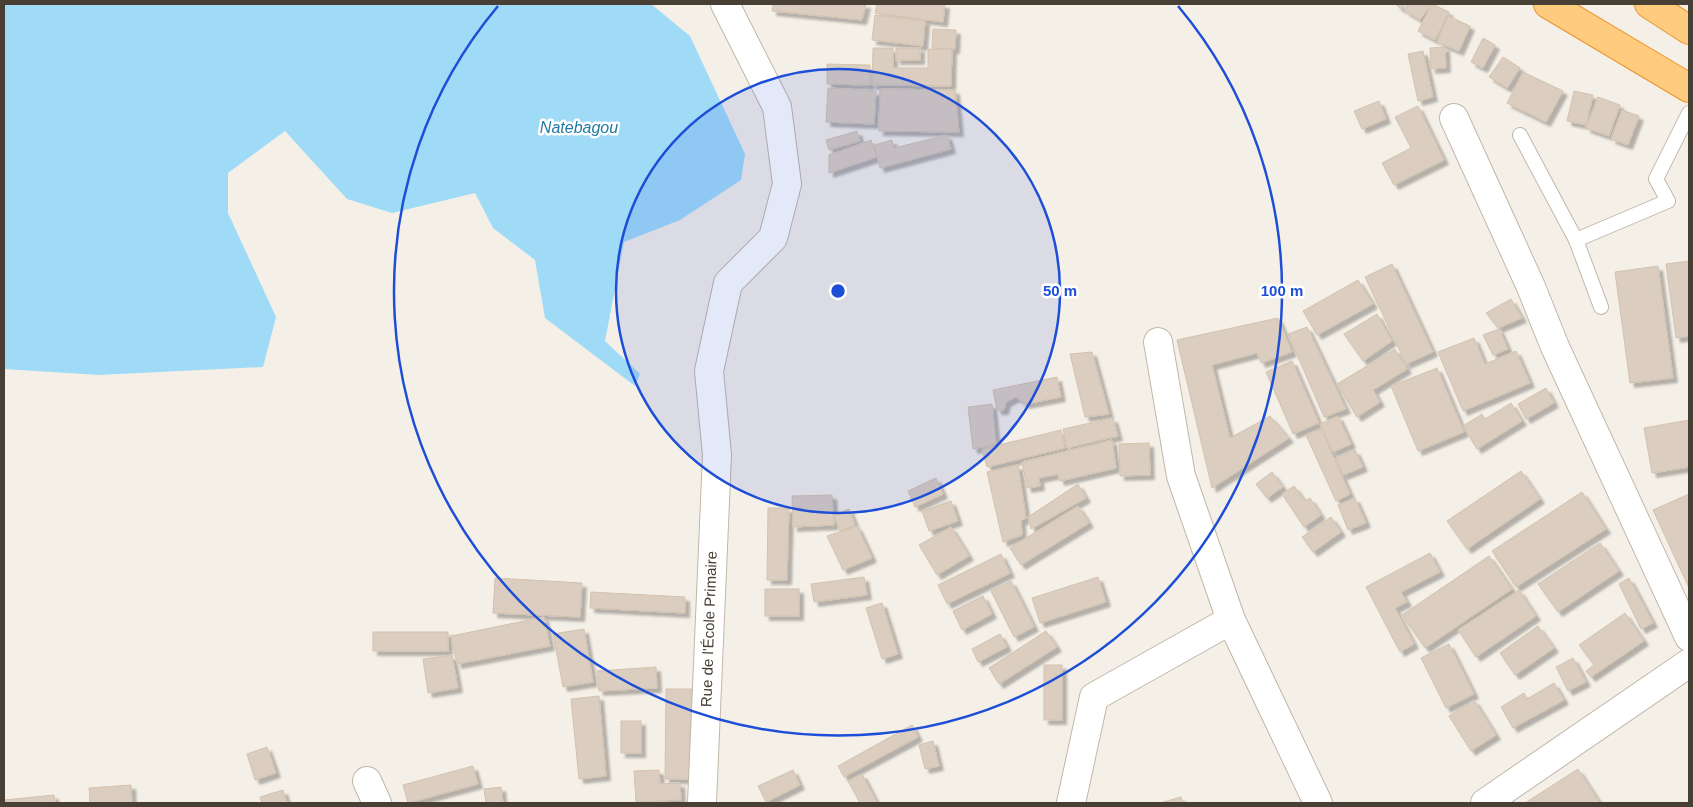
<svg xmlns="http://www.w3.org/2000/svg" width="1693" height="807" font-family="Arial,sans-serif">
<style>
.water{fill:#9fdaf6}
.building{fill:#dbcdbf;stroke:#d3c2ae;filter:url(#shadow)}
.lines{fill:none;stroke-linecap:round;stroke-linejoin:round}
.service-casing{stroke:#c1b7a9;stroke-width:16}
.minor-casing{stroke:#c1b7a9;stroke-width:30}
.trunk-casing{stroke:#ea942c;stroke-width:30}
.service{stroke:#fff;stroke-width:14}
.minor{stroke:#fff;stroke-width:28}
.trunk{stroke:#ffcc7f;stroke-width:28}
.ring{fill:none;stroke:#1d4ed8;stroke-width:2.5}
.labels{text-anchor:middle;stroke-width:5;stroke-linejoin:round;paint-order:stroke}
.street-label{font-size:15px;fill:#494035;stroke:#fff}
.water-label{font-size:16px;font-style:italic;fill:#2279a4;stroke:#fff}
.centre{fill:#1d4ed8;stroke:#fff;stroke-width:2.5}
.ring-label{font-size:15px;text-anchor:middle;font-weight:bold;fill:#1d4ed8;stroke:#fff;stroke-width:5;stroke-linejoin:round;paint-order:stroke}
</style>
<defs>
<filter id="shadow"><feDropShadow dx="4.5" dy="4.5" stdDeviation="1" flood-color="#0004"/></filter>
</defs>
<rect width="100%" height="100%" fill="#f5f0e7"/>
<path class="water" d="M4,4h647l39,32 55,118 -4,26 -61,40 -56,22 -19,99 35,33 -5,12 -90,-68 -10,-58 -42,-32 -18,-35 -83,20 -45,-14 -62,-68 -57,42v40l48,104 -13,50 -164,8 -95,-6z"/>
<g class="building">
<path d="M773,4h93l-4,16 -90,-9z"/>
<path d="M877,4h68l-2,18 -68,-9z"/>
<path d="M1395,4h11l-4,5z"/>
<path d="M1408,4h23l-11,16 -16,-10z"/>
<path d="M1432,4l17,8 -14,28 -17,-9z"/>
<path d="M875,15l50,6 -2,25 -51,-6z"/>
<path d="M1448,16l22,10 -11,25 -22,-9z"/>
<path d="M933,29l23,1 -1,19 -23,-1z"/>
<path d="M1483,38l12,7 -12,23 -12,-6z"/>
<path d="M1445,47l1,21 -15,1 -1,-21z"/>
<path d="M873,48h20v20h35v-19h24l-1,37 -79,-1z"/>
<rect x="896" y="48" width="24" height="12"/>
<path d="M1423,51l10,46 -15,4 -10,-47z"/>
<path d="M1503,57l17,11 -13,20 -18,-11z"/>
<path d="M827,64l43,1v20l-43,-1z"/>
<path d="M1523,72l40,19 -17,31 -39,-19z"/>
<path d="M828,88l48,3 -2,33 -48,-2z"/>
<path d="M880,89l75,1 4,42 -80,-1z"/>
<path d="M1574,91l19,4 -7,30 -19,-4z"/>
<path d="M1598,97l22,8 -11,31 -23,-8z"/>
<path d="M1379,101l7,18 -24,10 -8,-18z"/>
<path d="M1418,106l26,54 -50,25 -12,-22 29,-15 -16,-31z"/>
<path d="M1622,110l17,6 -11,29 -17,-6z"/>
<path d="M857,131l3,10 -31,9 -3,-10z"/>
<path d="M947,135l4,14 -71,19 -6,-23 18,-5 2,8z"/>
<path d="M871,140l6,17 -48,16v-18z"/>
<path d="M1689,261v75l-13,2 -10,-74z"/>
<path d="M1392,264l41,88 -27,12 -41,-87z"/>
<path d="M1658,266l15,112 -43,5 -15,-111z"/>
<path d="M1358,280l15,24 -56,31 -14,-24z"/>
<path d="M1511,299l11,19 -24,10 -12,-15z"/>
<path d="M1377,314l15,27 -29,20 -19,-27z"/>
<path d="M1278,318l14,34 -31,11 -4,-10 -45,12 18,73 40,-22 19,22 -77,50 -35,-148z"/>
<path d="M1307,327l39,82 -22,8 -36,-83z"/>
<path d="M1499,329l9,20 -15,6 -10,-20z"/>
<path d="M1474,338l11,26 31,-13 14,32 -67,28 -25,-59z"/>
<path d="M1395,349l12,20 -34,21 7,12 -23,15 -20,-33z"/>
<path d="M1092,352l17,62 -24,3 -15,-63z"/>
<path d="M1292,361l27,62 -26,11 -27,-62z"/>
<path d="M1437,368l27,64 -46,19 -27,-65z"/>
<path d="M1057,377l4,20 -36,7 -9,-7 -10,5 -2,8h-7l-4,-20z"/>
<path d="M1546,388l8,15 -28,16 -8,-15z"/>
<path d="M1511,403l11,18 -45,28 -14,-23 19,-12 3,5z"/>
<path d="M992,404l4,40 -23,5 -5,-42z"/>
<path d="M1338,416l13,28 -18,8 -13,-28z"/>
<path d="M1113,418l5,18 -51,12 -4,-19z"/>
<path d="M1689,420v47l-37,6 -8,-45z"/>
<path d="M1321,429l29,65 -14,7 -30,-66z"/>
<path d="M1061,430l4,18 -78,19 -5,-18z"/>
<path d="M1112,440l4,28 -56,13 -2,-7 -19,4 1,8 -13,2 -5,-26z"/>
<path d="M1149,443l1,32 -30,1 -1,-32z"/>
<path d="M1355,450l8,17 -20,8 -7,-17z"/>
<path d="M1018,465l8,53 -5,3 1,14 -19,7 -16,-70z"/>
<path d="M1521,471l19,28 -73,50 -20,-28z"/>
<path d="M1272,472l11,15 -16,11 -11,-14z"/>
<path d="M936,478l7,16 -28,13 -7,-16z"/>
<path d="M1078,484l8,14 -55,31 -3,-12z"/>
<path d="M1294,486l11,15 5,-3 11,17 -17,12 -22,-33z"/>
<path d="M1582,492l24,37 -90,58 -24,-36z"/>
<path d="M1689,494v94l-36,-78z"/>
<path d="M832,495l2,30 -41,2 -1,-31z"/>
<path d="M1355,498l11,25 -18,7 -10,-25z"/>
<path d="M951,501l7,20 -29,10 -7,-20z"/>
<path d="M1078,506l11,17 -68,42 -11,-17z"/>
<path d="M768,508h21l-2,72h-20z"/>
<path d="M849,509l6,16 -15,6 -6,-16z"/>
<path d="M1331,517l10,15 -28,20 -11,-15z"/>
<path d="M857,526l15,32 -29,12 -16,-34z"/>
<path d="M951,527l18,29 -32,19 -18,-30z"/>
<path d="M1600,543l19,28 -61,41 -20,-28z"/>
<path d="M1430,553l10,19 -39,20 6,10 -12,6 19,36 -14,8 -34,-65z"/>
<path d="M1001,554l9,19 -63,31 -9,-19z"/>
<path d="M1489,556l23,33 -87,59 -23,-33z"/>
<path d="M864,577l3,18 -53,7 -3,-18z"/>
<path d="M1098,577l8,25 -66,21 -8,-25z"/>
<path d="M495,578l87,5 -2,34 -87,-4z"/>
<path d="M1629,578l24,45 -12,6 -22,-45z"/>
<path d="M1011,581l23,46 -20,10 -23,-46z"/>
<rect x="765" y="589" width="34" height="27"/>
<path d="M1519,590l17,26 -60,41 -18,-27z"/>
<path d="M591,592l94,5v16l-95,-5z"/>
<path d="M983,596l9,18 -30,16 -9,-19z"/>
<path d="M882,603l16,51 -16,5 -16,-51z"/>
<path d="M1625,613l19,28 -53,36 -5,-6 8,-6 -15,-20z"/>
<path d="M544,617l6,29 -93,18 -6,-28z"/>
<path d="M1538,626l16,22 -39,27 -15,-22z"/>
<path d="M584,629l9,53 -30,5 -10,-53z"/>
<path d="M1046,631l11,16 -58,37 -10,-16z"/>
<rect x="373" y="632" width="75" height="19"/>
<path d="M1000,634l7,13 -29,15 -6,-13z"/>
<path d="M1449,644l25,50 -28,14 -25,-50z"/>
<path d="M452,655l6,33 -30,5 -5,-34z"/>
<path d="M1573,658l13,24 -18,9 -12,-24z"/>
<rect x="1044" y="665" width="18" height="55"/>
<path d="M656,667l1,21 -58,3 -2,-20z"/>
<path d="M1554,683l10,17 -51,28 -12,-21 23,-14 3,6z"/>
<path d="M666,689h27l-1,90h-27z"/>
<path d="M599,696l7,80 -27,3 -8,-80z"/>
<path d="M1474,700l22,35 -25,16 -22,-35z"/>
<rect x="621" y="721" width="20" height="32"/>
<path d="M912,725l6,12 -74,40 -6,-11z"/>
<path d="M933,741l6,25 -14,3 -6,-24z"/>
<path d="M267,747l9,26 -21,7 -8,-26z"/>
<path d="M473,766l5,18 -70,19 -5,-18z"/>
<path d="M1578,769l22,34h-75z"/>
<path d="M659,770l1,14 20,-1 1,17 -45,2 -2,-31z"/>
<path d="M793,770l7,15 -34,17 -8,-16z"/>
<path d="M862,774l15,29h-17l-12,-22z"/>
<path d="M131,785l1,18h-42l-1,-15z"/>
<path d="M501,787l2,16h-17l-2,-14z"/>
<path d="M283,790l4,13h-25l-2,-6z"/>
<path d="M54,795l1,8h-51v-3z"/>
<path d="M1181,797l2,6h-23z"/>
</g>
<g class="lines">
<g class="service-casing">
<g id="service">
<path d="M1520,135l56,105 25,67"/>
<path d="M1576,240l92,-39 -12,-22 33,-66"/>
</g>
</g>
<g class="minor-casing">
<g id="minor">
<path d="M1454,118l77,169 24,60 134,290"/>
<path d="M1158,342l23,134 50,144 87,183"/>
<path d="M367,781l10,22"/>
<path d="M702,803l15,-348 -8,-84 19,-88 45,-45 14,-54 -10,-77 -52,-103"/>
<path d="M1071,803l23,-106 137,-77"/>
<path d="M1485,803l204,-140"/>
</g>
</g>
<g class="trunk-casing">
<g id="trunk">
<path d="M1548,4l141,84"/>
<path d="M1649,4l40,26"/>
</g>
</g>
<use href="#service" class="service"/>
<use href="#minor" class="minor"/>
<use href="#trunk" class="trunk"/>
</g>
<circle cx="838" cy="291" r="222" fill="#1d4ed8" fill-opacity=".12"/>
<g class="ring">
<circle cx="838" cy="291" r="222"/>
<path d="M1178 6A444 444 0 1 1 498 6"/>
</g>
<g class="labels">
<g class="street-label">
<text transform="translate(709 629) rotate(-88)" y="5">Rue de l'École Primaire</text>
</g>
<g class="water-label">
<text x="579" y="133">Natebagou</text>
</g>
</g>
<circle cx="838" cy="291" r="8" class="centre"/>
<g class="ring-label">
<text x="1060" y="296">50 m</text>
<text x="1282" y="296">100 m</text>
</g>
<rect width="1693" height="807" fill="none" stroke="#494035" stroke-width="10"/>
</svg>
